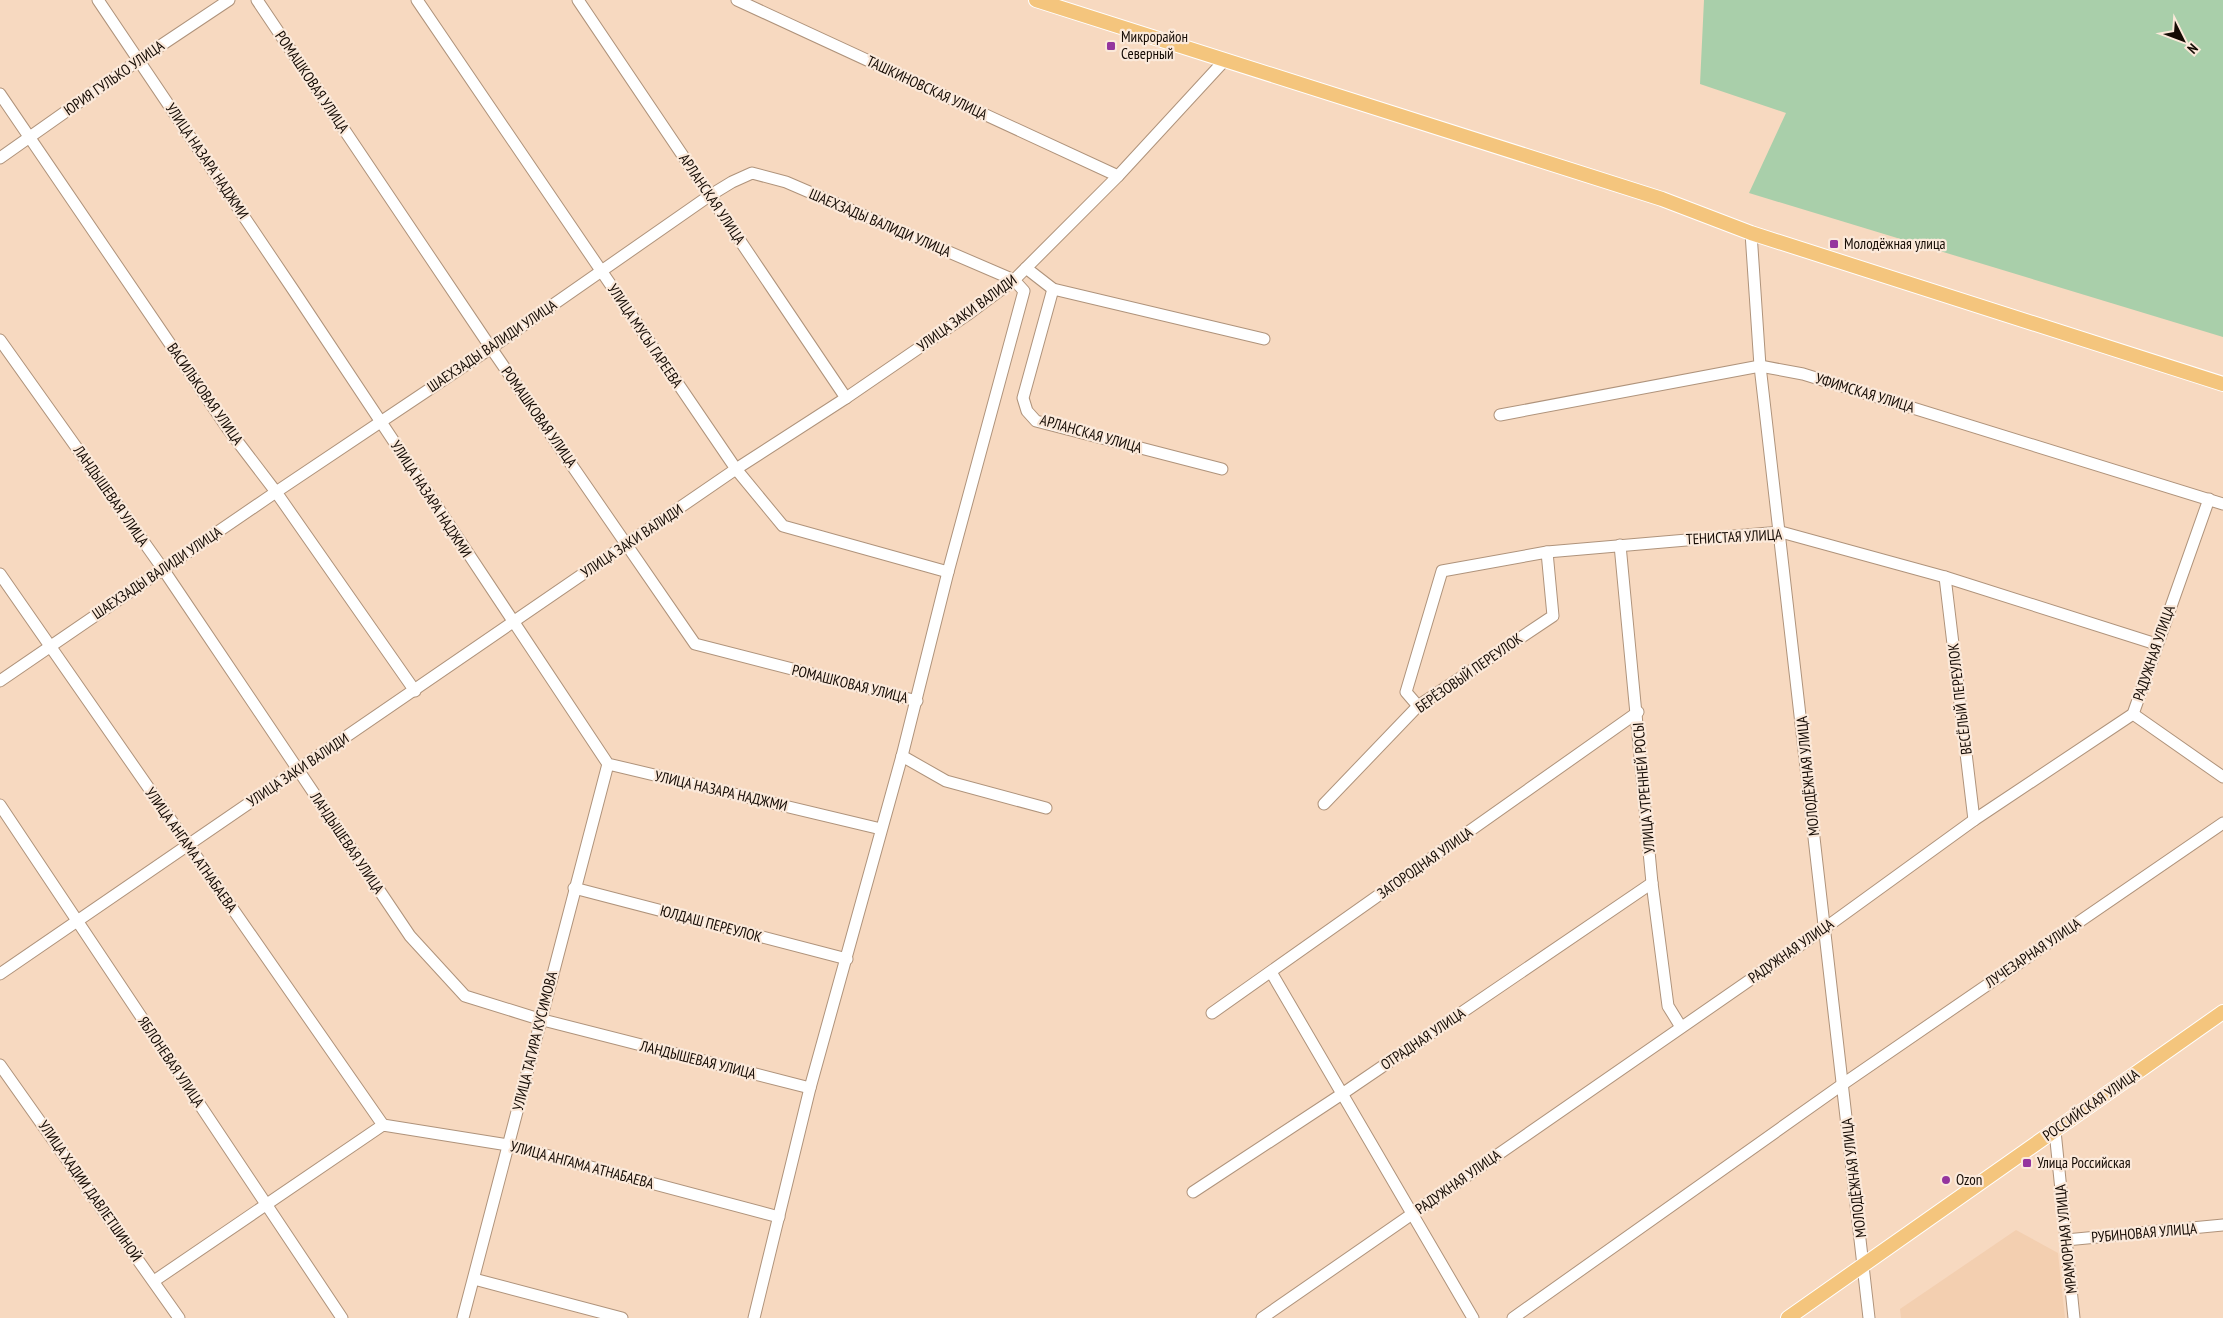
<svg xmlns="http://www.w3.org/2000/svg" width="2223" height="1318" font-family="'PT Sans Narrow',sans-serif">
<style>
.built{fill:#f3cfb0}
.green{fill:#a9cfaa}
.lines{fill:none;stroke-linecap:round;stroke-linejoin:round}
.minor-casing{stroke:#af937b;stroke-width:13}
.major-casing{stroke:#fff;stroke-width:16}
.minor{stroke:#fff;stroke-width:11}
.major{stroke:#f4c57d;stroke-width:14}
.poi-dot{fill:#94359e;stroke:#fbe9da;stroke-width:2}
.labels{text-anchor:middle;stroke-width:4.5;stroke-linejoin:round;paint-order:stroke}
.poi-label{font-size:15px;fill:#150b04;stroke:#fbe9da;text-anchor:start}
.street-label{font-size:15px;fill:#150b04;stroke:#fbe9da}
</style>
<rect width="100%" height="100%" fill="#f7d9c0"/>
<path class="built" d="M2016,1230l42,23 7,65h-164l-1,-9z"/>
<path class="green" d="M1704,0h519v337l-474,-144 37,-80 -86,-29z"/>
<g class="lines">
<g class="minor-casing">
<g id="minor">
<path d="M98,0l196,291 314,473 273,65"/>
<path d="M257,0l234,348 204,296 222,57"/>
<path d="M417,0l319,469 47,57 165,46"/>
<path d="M578,0l268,398"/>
<path d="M737,0l381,176"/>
<path d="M0,94l228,335 48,63 139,199"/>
<path d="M0,158l139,-98 90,-60"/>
<path d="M1751,233l9,133 109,952"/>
<path d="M1026,268l27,21 211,50"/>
<path d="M1053,289l-30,109 4,13 9,10 186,48"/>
<path d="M0,340l163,229 247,367 55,60 74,23 271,69"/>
<path d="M1500,415l260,-49 43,8 420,130"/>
<path d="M1620,545l32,338 16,123 13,21"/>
<path d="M0,574l383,551"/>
<path d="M1945,577l29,243"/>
<path d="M0,681l276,-189 215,-144 218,-152 23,-14 20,-9 34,9 228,98 10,11 -76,281 -46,184 -92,332 -56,230"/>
<path d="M1418,706l-12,-14 36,-121 105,-19 234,-20 164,45 211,67"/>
<path d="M2133,714l90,63"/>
<path d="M902,756l44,25 100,27"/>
<path d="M1324,804l94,-98 135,-90 -6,-64"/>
<path d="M0,805l342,513"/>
<path d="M574,888l273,71"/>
<path d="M1271,972l202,346"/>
<path d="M0,974l736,-505 110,-71 121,-83 47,-35 104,-104 106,-115"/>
<path d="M1212,1013l426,-301"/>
<path d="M0,1065l179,253"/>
<path d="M2055,1131l19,187"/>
<path d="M1193,1192l149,-98 310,-211"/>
<path d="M2066,1240l157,-15"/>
<path d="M474,1279l148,39"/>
<path d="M154,1281l229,-156 125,20 271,72"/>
<path d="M463,1318l145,-554"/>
<path d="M1262,1318l563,-390 149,-108 159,-106 76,-215"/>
<path d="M1513,1318l330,-234 380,-261"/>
</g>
</g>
<g class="major-casing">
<g id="major">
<path d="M1036,0l626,199 89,34 472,151"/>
<path d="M1788,1318l435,-306"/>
</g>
</g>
<use href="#minor" class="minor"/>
<use href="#major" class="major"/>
</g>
<g class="poi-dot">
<rect x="1106" y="41" width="10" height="10" rx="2.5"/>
<rect x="1829" y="239" width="10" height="10" rx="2.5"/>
<rect x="2022" y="1158" width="10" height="10" rx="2.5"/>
<circle cx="1946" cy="1180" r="5"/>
</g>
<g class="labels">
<g class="poi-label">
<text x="1121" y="42">Микрорайон<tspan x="1121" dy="17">Северный</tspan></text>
<text x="1844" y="249">Молодёжная улица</text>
<text x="2037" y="1168">Улица Российская</text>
<text x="1956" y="1185">Ozon</text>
</g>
<g class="street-label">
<text transform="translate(114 78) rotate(-35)" y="5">ЮРИЯ ГУЛЬКО УЛИЦА</text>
<text transform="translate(312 82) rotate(56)" y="5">РОМАШКОВАЯ УЛИЦА</text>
<text transform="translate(927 88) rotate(25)" y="5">ТАШКИНОВСКАЯ УЛИЦА</text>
<text transform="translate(207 161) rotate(56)" y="5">УЛИЦА НАЗАРА НАДЖМИ</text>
<text transform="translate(712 199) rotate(56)" y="5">АРЛАНСКАЯ УЛИЦА</text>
<text transform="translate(880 223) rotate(23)" y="5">ШАЕХЗАДЫ ВАЛИДИ УЛИЦА</text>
<text transform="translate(967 313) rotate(-36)" y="5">УЛИЦА ЗАКИ ВАЛИДИ</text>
<text transform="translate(645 336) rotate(56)" y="5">УЛИЦА МУСЫ ГАРЕЕВА</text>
<text transform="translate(492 346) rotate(-34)" y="5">ШАЕХЗАДЫ ВАЛИДИ УЛИЦА</text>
<text transform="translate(1865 393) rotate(17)" y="5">УФИМСКАЯ УЛИЦА</text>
<text transform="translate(205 394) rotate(55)" y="5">ВАСИЛЬКОВАЯ УЛИЦА</text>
<text transform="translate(539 417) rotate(55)" y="5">РОМАШКОВАЯ УЛИЦА</text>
<text transform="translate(1091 434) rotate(16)" y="5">АРЛАНСКАЯ УЛИЦА</text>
<text transform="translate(111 496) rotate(55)" y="5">ЛАНДЫШЕВАЯ УЛИЦА</text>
<text transform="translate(431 499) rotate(57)" y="5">УЛИЦА НАЗАРА НАДЖМИ</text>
<text transform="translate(1734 537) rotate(-3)" y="5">ТЕНИСТАЯ УЛИЦА</text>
<text transform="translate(632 541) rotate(-34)" y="5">УЛИЦА ЗАКИ ВАЛИДИ</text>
<text transform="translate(157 573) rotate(-34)" y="5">ШАЕХЗАДЫ ВАЛИДИ УЛИЦА</text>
<text transform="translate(2154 653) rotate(-71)" y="5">РАДУЖНАЯ УЛИЦА</text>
<text transform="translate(1469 673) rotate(-35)" y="5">БЕРЁЗОВЫЙ ПЕРЕУЛОК</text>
<text transform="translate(850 684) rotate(14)" y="5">РОМАШКОВАЯ УЛИЦА</text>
<text transform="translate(1960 699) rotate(-97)" y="5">ВЕСЁЛЫЙ ПЕРЕУЛОК</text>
<text transform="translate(298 770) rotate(-34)" y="5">УЛИЦА ЗАКИ ВАЛИДИ</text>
<text transform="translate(1808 776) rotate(-96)" y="5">МОЛОДЁЖНАЯ УЛИЦА</text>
<text transform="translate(1644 788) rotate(-95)" y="5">УЛИЦА УТРЕННЕЙ РОСЫ</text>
<text transform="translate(721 791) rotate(13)" y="5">УЛИЦА НАЗАРА НАДЖМИ</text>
<text transform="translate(347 843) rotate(56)" y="5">ЛАНДЫШЕВАЯ УЛИЦА</text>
<text transform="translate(191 850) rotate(55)" y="5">УЛИЦА АНГАМА АТНАБАЕВА</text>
<text transform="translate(1425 863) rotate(-35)" y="5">ЗАГОРОДНАЯ УЛИЦА</text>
<text transform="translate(711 924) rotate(15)" y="5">ЮЛДАШ ПЕРЕУЛОК</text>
<text transform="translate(1791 951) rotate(-35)" y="5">РАДУЖНАЯ УЛИЦА</text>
<text transform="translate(2033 953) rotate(-34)" y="5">ЛУЧЕЗАРНАЯ УЛИЦА</text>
<text transform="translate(1423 1039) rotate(-34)" y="5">ОТРАДНАЯ УЛИЦА</text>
<text transform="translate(535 1041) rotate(-76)" y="5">УЛИЦА ТАГИРА КУСИМОВА</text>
<text transform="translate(698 1060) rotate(14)" y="5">ЛАНДЫШЕВАЯ УЛИЦА</text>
<text transform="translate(171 1062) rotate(56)" y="5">ЯБЛОНЕВАЯ УЛИЦА</text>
<text transform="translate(2091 1105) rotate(-35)" y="5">РОССИЙСКАЯ УЛИЦА</text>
<text transform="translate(582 1165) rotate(15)" y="5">УЛИЦА АНГАМА АТНАБАЕВА</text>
<text transform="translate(1854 1178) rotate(-97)" y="5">МОЛОДЁЖНАЯ УЛИЦА</text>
<text transform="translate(1458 1182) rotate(-35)" y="5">РАДУЖНАЯ УЛИЦА</text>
<text transform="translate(90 1191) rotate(55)" y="5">УЛИЦА ХАДИИ ДАВЛЕТШИНОЙ</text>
<text transform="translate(2144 1233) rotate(-5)" y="5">РУБИНОВАЯ УЛИЦА</text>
<text transform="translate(2066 1239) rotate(-96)" y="5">МРАМОРНАЯ УЛИЦА</text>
</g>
</g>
<g transform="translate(2183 40) rotate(132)" stroke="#fbe9da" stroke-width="4" paint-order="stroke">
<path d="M0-4L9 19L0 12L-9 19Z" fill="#150b04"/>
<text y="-8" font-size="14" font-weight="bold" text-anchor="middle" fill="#150b04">N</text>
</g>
</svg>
